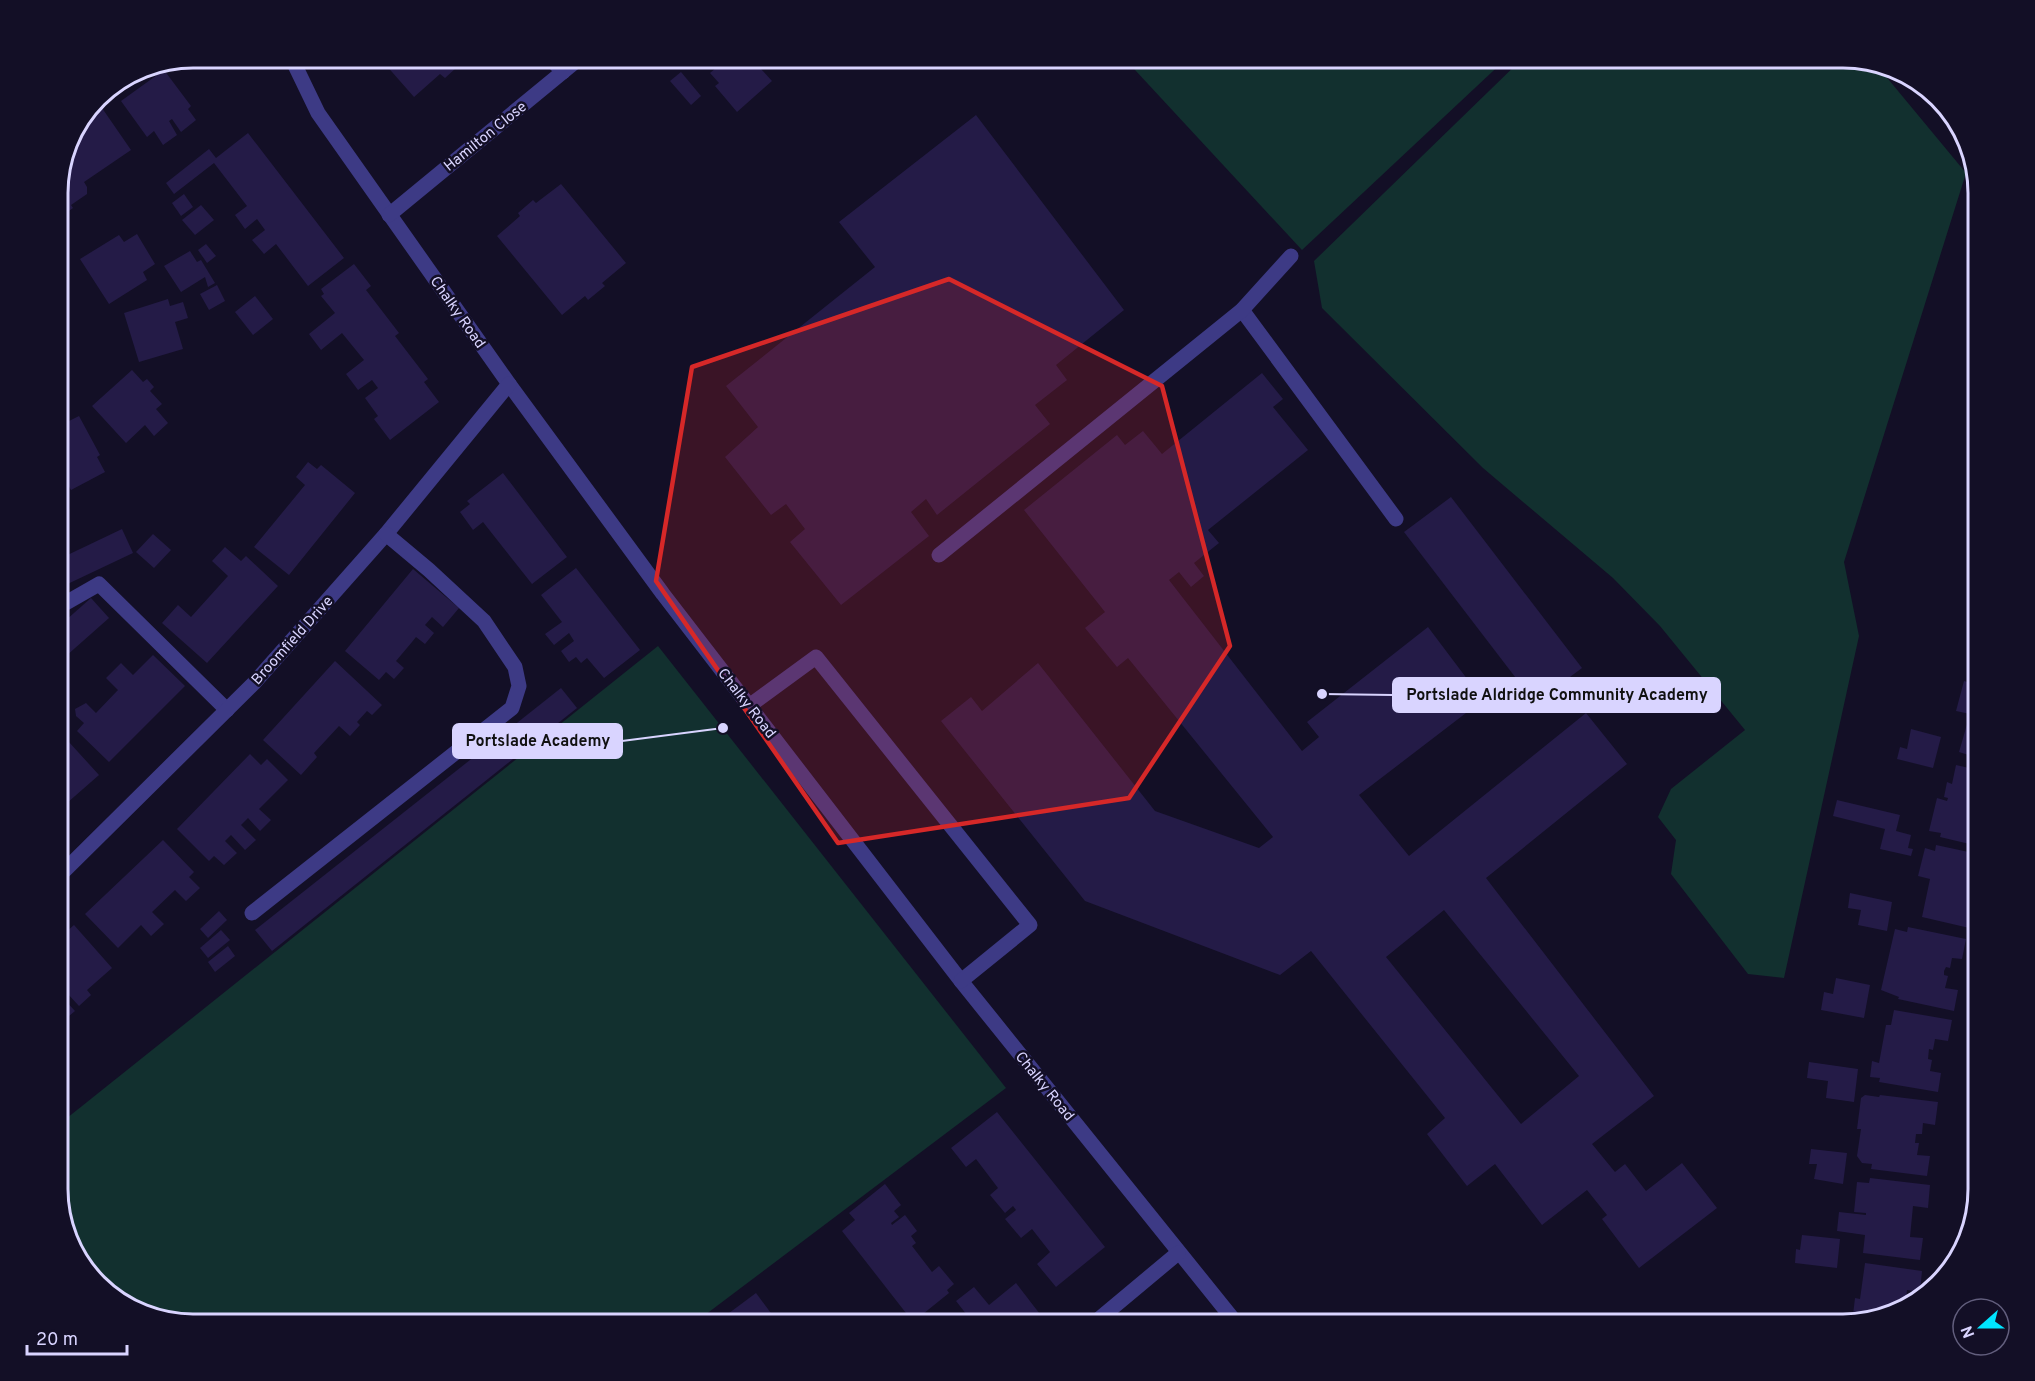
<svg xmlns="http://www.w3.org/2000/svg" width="2035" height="1381" font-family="Overpass,sans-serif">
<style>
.green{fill:#12302f}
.building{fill:#241b47;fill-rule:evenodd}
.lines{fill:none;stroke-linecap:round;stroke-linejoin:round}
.minor{stroke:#3d3a85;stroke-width:15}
.marked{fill:#d62828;fill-opacity:0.2;stroke:#d62828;stroke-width:4.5;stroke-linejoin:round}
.labels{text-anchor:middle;stroke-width:5;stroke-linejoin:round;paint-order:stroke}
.street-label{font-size:15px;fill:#d9d4ff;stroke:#130f26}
.rim{fill:none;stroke:#d9d4ff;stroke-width:3}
.leader{fill:none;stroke:#d9d4ff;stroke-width:2}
.callout-dot{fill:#d9d4ff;stroke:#130f26;stroke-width:2}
.callout{fill:#d9d4ff;stroke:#d9d4ff;stroke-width:2}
.callout-label{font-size:16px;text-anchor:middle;font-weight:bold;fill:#111}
</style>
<rect width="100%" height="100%" fill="#130f26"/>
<g class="green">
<path d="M1123,57h385l-206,193z"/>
<path d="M1524,57h319l36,11 87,105 -122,389 15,74 -75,342 -36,-4 -77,-100 5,-34 -18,-23 13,-28 74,-59 -85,-104 -47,-48 -130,-110 -161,-160 -8,-47z"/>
<path d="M658,646l348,442 -313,236h-501l-75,-23 -42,-45 -18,-59v-71z"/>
</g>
<g class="building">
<path d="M394,57h74l-23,21 -5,-4 -26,23 -29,-33z"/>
<path d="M718,57h32l22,24 -35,31 -22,-26 4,-3 -9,-10 13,-11z"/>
<path d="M807,57h15l-9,8z"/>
<path d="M164,70l27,36 -3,3 8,11 -15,12 -9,-13 -3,2 8,14 -14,10 -9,-14 -7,6 -26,-36z"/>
<path d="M681,72l20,24 -10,9 -21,-24z"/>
<path d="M102,108l29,42 -47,32 3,5v7l-16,11 2,3 -14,10 -2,-34 14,-51z"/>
<path d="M976,115l148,195 -68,55 11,15 -32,25 15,19 -113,91 -11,-16 -15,13 18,24 -88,69 -51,-63 15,-13 -19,-25 -15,11 -46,-58 33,-30 -32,-41 149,-119 -36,-45z"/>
<path d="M248,133l96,125 -36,28 -32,-42 -12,10 -12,-14 13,-10 -8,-11 -12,10 -10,-14 12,-9 -33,-43 -40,31 -8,-11 43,-34 7,9z"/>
<path d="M561,184l65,79 -24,20 3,3 -17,14 -3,-4 -23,19 -65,-79 23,-20 -2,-3 15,-13 3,3z"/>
<path d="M184,194l9,13 -12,9 -9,-13z"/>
<path d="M201,205l13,15 -19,15 -13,-15z"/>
<path d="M137,234l18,30 -12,8 4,8 -38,24 -29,-45 39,-24 5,7z"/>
<path d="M206,244l10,12 -9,7 -9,-13z"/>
<path d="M190,251l7,11 4,-2 14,23 -7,4 -3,-10 -24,15 -17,-26z"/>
<path d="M354,264l17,22 -5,4 33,43 -4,3 33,43 -4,3 15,20 -49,38 -16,-21 4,-3 -13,-18 13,-10 -6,-8 -14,10 -12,-16 18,-14 -22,-27 -21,17 -12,-16 26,-21 -14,-17 3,-2 -3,-5z"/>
<path d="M217,285l8,16 -16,9 -9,-16z"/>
<path d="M255,296l18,23 -20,16 -18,-23z"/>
<path d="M168,299l2,7 13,-4 5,16 -13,4 8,27 -44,13 -15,-49z"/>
<path d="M132,370l11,12 4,-3 7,8 -4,4 12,13 -6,5 12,14 -14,13 -9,-11 -19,18 -34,-37z"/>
<path d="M1262,373l21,26 -10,8 35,43 -100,80 11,13 -25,20 10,13 -13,11 -12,-15 -10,8 133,171 17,-14 -12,-15 121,-95 55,73 -124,95 50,61 177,-143 41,51 -141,114 168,218 -62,48 23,28 10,-8 21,27 36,-28 35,45 -78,60 -37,-49 5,-4 -20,-25 -45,35 -47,-61 -28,22 -40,-52 18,-16 -134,-167 -31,24 -195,-74 -144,-180 30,-24 11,14 56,-48 117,148 104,37 14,-11 -145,-179 -11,9 -32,-39 20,-16 -81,-102 93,-75 8,10 18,-14 19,23zM1444,910l135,166 -58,48 -135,-167z"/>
<path d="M79,416l21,39 -3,2 8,15 -34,18 -5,-9 -6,3 -3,-3v-54z"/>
<path d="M308,462l9,7 4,-4 34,28 -66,82 -35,-28 51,-62 -9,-8z"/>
<path d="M503,473l64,84 -35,27 -49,-62 -10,8 -13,-18 10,-8 -3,-3z"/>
<path d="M1451,497l131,171 -47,35 -131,-171z"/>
<path d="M122,529l11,24 -76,36v-29z"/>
<path d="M153,534l18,16 -17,18 -18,-16z"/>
<path d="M225,547l16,14 5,-5 32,30 -71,77 -45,-40 16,-18 13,12 37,-41 -16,-15z"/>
<path d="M576,568l64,82 -36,28 -17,-20 -6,5 -5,-6 -7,5 -8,-11 13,-10 -5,-8 -15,12 -9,-11 17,-12 -21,-27z"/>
<path d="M413,569l46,39 -16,19 -11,-10 -7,8 9,8 -9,11 -9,-7 -4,5 -16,19 8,7 -10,11 -8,-7 -7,8 -34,-29z"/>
<path d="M91,598l18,20 -52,46v-36z"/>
<path d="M153,655l32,31 -76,76 -32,-31 7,-8 -8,-7 -1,-7 11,-6 10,10 22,-23 -12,-12 15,-15 12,12z"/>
<path d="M335,661l47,44 -10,10 -5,-4 -10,11 3,3 -10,11 -11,-10 -25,27 3,4 -16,18 -38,-35z"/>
<path d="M1964,681l14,4v73l-19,-6 11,-38 -14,-3z"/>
<path d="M561,688l16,20 -305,243 -17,-21z"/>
<path d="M1911,729l30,8 -8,31 -36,-9 3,-12 7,2z"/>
<path d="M68,741l31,34 -40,35 -2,-2v-64l4,4z"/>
<path d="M250,754l11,11 6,-6 21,21 -29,29 12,11 -11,11 -12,-13 -7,7 15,15 -11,10 -14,-15 -6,6 12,12 -13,12 -10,-9 -5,5 -32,-32z"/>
<path d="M1956,765l22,5v76l-38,-9 1,-4 -12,-2 8,-33 10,3 1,-3 -4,-1 3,-15 5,2z"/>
<path d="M1837,800l63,15 -4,16 15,4 -3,13 5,1 -2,7 -31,-7 5,-20 -52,-13z"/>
<path d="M163,840l31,32 -5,5 11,11 -14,13 -11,-11 -23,22 12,12 -13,12 -10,-11 -23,23 -33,-34z"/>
<path d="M1936,845l42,9v24l-1,-1 -7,30 8,2v21l-56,-13 8,-38 -12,-3 7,-28 10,3z"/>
<path d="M1850,893l42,9 -5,29 -29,-6 3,-15 -13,-2z"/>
<path d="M219,911l8,9 -19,18 -8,-9z"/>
<path d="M74,925l38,43 -25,22 4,5 -12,11 -12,-13 -5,4 13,14 -18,15v-86z"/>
<path d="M1908,927l58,12 -4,20 -10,-1 -2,10 -4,-1 -2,4v4l4,1 -3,12 13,2 -4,21 -56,-12 1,-2 -18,-7 14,-61 12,3z"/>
<path d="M221,930l9,10 -22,18 -8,-10z"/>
<path d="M228,946l7,10 -20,16 -7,-10z"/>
<path d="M1836,978l34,7 -6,33 -43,-8 3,-18 9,2z"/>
<path d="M1894,1010l58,10 -4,21 -13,-2 -2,11 -4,-1 -1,10 4,1 -2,11 11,2 -3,19 -59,-10 1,-4 -10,-1 2,-16 7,2 7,-38h5z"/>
<path d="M1809,1062l49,7 -4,33 -28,-4 2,-17 -21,-3z"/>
<path d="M1865,1095l14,2 1,-2 58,7 -3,23 -12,-2 -1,11h-6l-1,9h4l-2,12 13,1 -3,20 -56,-7 1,-5 -10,-1 -5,-7 4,-27h-4l4,-31z"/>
<path d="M997,1112l108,135 -49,40 -19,-23 13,-12 -18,-23 -11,9 -16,-19 11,-9 -3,-4 -8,7 -15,-18 8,-7 -22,-29 -10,8 -15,-19z"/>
<path d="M1811,1149l36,4 -4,31 -29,-5 3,-15h-8z"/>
<path d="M1870,1178l60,7 -2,23 -15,-2 -3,31 13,1 -3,22 -57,-7 2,-18 -28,-4 2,-19 27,3v-2l-12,-1 3,-30 12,1z"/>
<path d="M885,1184l16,21 -7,6 5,6 -8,6 1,2 13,-10 12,16 -6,5 5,7 -4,3 20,26 7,-6 15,18 -7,6 2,3 -36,29 -71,-91 13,-11 -6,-7z"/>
<path d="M1802,1235l38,4 -3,29 -42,-5 1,-14 4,1z"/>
<path d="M1865,1263l57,8 -2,21 -13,-2 -2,18 -2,2 -47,11 1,-6h-4l2,-17 5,1z"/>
<path d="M1016,1283l27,35 -7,6h-62l-18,-23 18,-14 15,18z"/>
<path d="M756,1293l23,31h-55l-3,-5z"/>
<path d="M1807,1315l23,5 -1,4h-24z"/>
</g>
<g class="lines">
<g class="minor">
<path d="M291,57l27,56 191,271 154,210 298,387 276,343"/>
<path d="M549,57l14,15"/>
<path d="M389,215l192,-158"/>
<path d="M1242,310l154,209"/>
<path d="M939,555l303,-245 49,-54"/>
<path d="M57,608l42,-24 128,126"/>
<path d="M749,706l67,-49 214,268 -69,56"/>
<path d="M57,878l197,-195 132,-149 123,-150"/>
<path d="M252,913l260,-205 7,-22 -4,-19 -31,-46 -55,-51 -43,-36"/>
<path d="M1093,1324l85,-71"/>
</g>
</g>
<path class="marked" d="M949,279l213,107 68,260 -101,152 -291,45 -182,-262 36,-214z"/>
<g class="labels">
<g class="street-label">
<text transform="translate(485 136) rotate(-39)" y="5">Hamilton Close</text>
<text transform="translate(458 312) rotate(55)" y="5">Chalky Road</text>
<text transform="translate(292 640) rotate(-48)" y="5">Broomfield Drive</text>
<text transform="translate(747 703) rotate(52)" y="5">Chalky Road</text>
<text transform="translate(1045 1086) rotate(51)" y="5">Chalky Road</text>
</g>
</g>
<path d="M0 0H2035V1381H0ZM193 68H1843A125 125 0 0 1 1968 193V1189A125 125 0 0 1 1843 1314H193A125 125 0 0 1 68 1189V193A125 125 0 0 1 193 68Z" fill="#130f26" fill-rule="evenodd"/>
<path class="rim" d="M193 68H1843A125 125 0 0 1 1968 193V1189A125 125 0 0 1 1843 1314H193A125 125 0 0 1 68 1189V193A125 125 0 0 1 193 68Z"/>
<path class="leader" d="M1322 694L1393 695M723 728L622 741"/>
<g class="callout-dot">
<circle cx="1322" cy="694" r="6"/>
<circle cx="723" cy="728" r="6"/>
</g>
<g class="callout">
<rect x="1393" y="678" width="327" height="34" rx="6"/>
<rect x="453" y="724" width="169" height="34" rx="6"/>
</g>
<g class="callout-label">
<text x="1557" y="700">Portslade Aldridge Community Academy</text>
<text x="538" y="746">Portslade Academy</text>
</g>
<g transform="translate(1981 1327) rotate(249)"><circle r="28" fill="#130f26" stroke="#625e7d" stroke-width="1.5"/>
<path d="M0-4.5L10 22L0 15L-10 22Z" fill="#00e5ff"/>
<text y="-9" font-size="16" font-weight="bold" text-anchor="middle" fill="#d9d4ff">N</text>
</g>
<path d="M27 1345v9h100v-9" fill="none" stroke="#d9d4ff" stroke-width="3"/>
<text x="36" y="1345" font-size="18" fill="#d9d4ff" stroke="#130f26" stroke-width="4.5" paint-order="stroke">20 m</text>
</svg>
